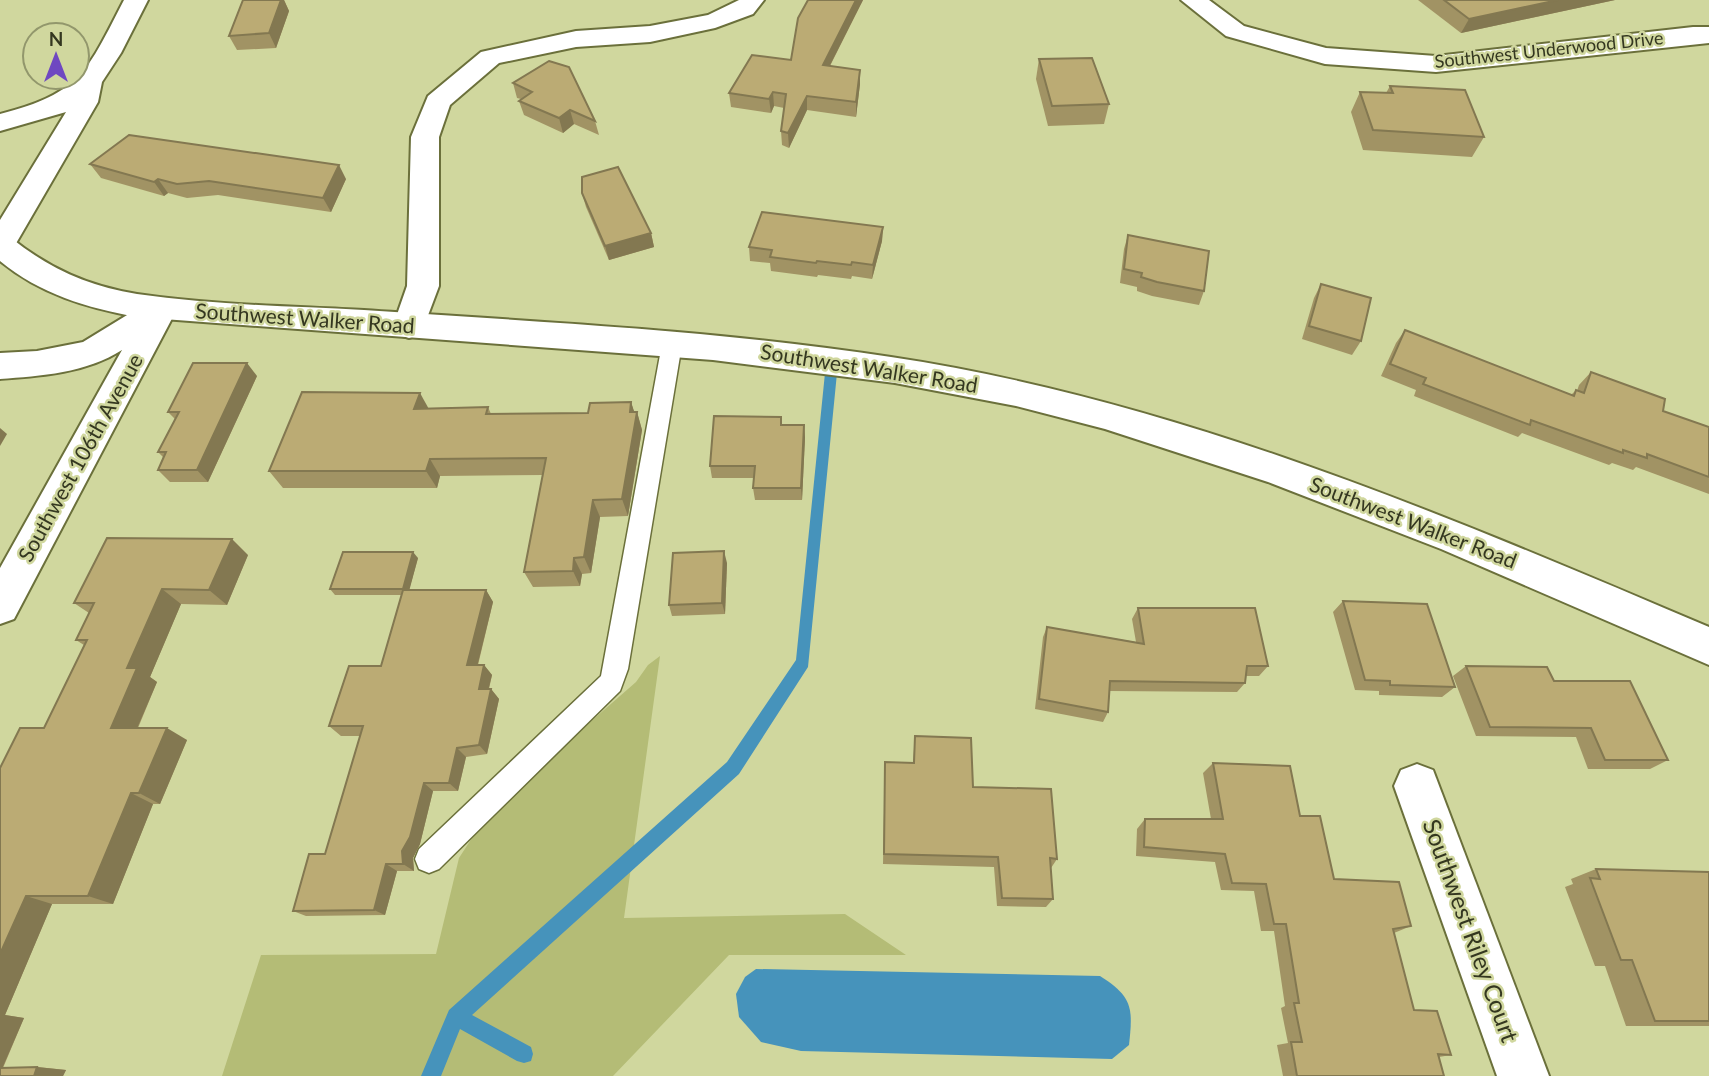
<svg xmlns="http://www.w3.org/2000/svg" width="1709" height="1076" font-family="Lato,sans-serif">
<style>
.green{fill:#b4bc76}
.water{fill:#4693bb}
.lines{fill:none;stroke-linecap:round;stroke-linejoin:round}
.stream{fill:#4693bb;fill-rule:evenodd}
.lane-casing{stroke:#6b703b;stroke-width:3}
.street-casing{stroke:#6b703b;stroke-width:4}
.secondary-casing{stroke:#6b703b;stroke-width:4}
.lane{fill:#fff;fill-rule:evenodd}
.street{fill:#fff;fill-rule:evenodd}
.secondary{fill:#fff;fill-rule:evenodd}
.wall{fill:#a19364}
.shaded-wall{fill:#837851}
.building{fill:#bbab74;stroke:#837851;stroke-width:2}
.labels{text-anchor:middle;stroke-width:5;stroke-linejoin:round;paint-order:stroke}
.far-street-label{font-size:18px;fill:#343720;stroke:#d0d79e}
.street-label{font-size:21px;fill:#343720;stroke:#d0d79e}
.near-street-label{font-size:24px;fill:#343720;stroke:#d0d79e}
</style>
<rect width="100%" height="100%" fill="#d0d79e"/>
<path class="green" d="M660,656l-36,262 221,-4 61,41h-177l-116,121h-391l39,-121 175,-1 23,-96 11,-17 39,-48 127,-111 12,-17z"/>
<path class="water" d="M756,969l344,7c33,21 33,32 29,69l-17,14 -311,-8 -40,-9 -22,-25 -3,-23 9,-17z"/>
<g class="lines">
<path class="stream" d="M831,368l6,5 -29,294 -69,107 -267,241 59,32 2,7 -2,7 -7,2 -7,-2 -57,-32 -19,47h-20l28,-66 278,-248 69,-102 29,-287z"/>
<g class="lane-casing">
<path id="lane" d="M672,337l7,2 3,5 -54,325 -8,22 -181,178 -10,4 -10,-4 -4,-10 4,-10 182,-173 61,-332 3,-5z"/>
</g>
<g class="street-casing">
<g id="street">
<path d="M124,0h24l-27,53 -19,29 -4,20 -87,150 -11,3v-35l66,-108 -66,19v-17c82,-21 87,-43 124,-114z"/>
<path d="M739,0h25l-11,14 -38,14 -65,14 -74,5 -77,16 -49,42 -11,32v149l-18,48 -12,4 -12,-4 -4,-8 14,-40 4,-149 17,-41 53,-44 95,-21 74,-5 58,-11z"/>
<path d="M1181,0h28l35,26 82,22 110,8 257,-29h16v16l-273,29 -111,-8 -99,-28z"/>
<path d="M161,298l11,3 5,8 -163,310 -14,5v-56l122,-218c-36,23 -81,26 -122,29v-26l37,-2 46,-9 67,-41z"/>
<path d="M1417,764l16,6 116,306h-52l-103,-290 7,-16z"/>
</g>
</g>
<g class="secondary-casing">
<path id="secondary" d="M0,235l11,3c39,31 77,48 126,56 75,11 152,12 227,16 176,12 353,20 527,47 286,43 554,158 818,270v38l-268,-116 -173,-67 -163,-53 -89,-23 -121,-23 -182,-23 -576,-43c-50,-9 -97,-23 -137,-56z"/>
</g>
<use href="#lane" class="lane"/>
<use href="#street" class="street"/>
<use href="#secondary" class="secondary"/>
</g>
<g class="wall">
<path d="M243,0h41l5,11 -13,37 -39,2 -8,-14z"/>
<path d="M808,0h55l-33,66 30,4v14l-4,33 -49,-7 -18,38 -7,-3 -1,-14 3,-23 -10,-2 -3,7 -40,-6 -2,-14 62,-33z"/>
<path d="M1418,0h197l-154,33z"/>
<path d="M1039,59l70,45 -5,20 -56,2 -12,-47z"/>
<path d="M513,83l82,38 4,14 -25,-11 -11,9 -39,-18 -5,-14 2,-2 -4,-1z"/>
<path d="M1390,86l94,51 -12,20 -109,-7 -12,-38 9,-20 26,1z"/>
<path d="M90,164l256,15 -15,33 -113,-17 -31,3 -19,-5 -4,3 -63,-18z"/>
<path d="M582,193l69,40 3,14 -45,13 -23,-53z"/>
<path d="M883,227l-1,14 -10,38 -20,-3 -1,3 -33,-4 -1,2 -46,-6 -1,-8 -20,-2 -1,-14z"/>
<path d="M1128,235l76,56 -5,14 -47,-9 -15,-5v-4l-17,-4 4,-34z"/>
<path d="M1321,284l40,57 -9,14 -50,-16 12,-41z"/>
<path d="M1405,330l166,65 5,-5 1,1 2,-6 12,-13 72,39 46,16v67l-73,-27 -3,3 -21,-7 -3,2 -87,-32 -4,4 -104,-41 2,-6 -35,-14 15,-33z"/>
<path d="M257,376l-49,106h-38l-12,-12 5,-13 -5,-5 17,-33 -7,-7z"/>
<path d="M631,402l3,10h3l5,18 -14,86 -28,1 -9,56 -9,1 -2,12 -47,1 -9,-15 19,-97 -103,1 -3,12h-154l-14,-17 159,-63 60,-1 3,7 97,-1z"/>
<path d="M781,417l1,8h22l1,13 -3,62h-47l-2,-12 1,-10h-42l-2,-12z"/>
<path d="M248,555l-21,50 -46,-1 -31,73 7,5 -19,46 49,12 -27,64h-7l-40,100h-61l-47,111 19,3 -21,50 34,-1 29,3 -3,6h-63v-308l44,-40 40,-83 -8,-5 13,-27 -15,-10z"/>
<path d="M418,558l-9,32h77l7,12 -15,63h6l8,10 -3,14h2l8,10 -12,55 -21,3 -8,34h-25l-13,53 -7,14 1,13h-17l-12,44 -79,1 -13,-5 32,-57 35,-118h-19l-12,-10 52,-60 21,-71h-67l-5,-6z"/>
<path d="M727,563l-2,51 -53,2 -3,-11z"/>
<path d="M1343,601l112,86 -13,10 -63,-2v-4l-24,-1 -22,-78z"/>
<path d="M1138,608l130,58 -9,10h-13l-1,7 -8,9 -127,-1 -2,21 -5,10 -68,-13 8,-72 4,-10 89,15 -4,-23z"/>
<path d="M1466,666l88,15 114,79 -18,9h-62l-12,-32 -100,-1 -23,-60z"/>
<path d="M915,736l142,123 -6,9 2,31 -7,8 -49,-1 -3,-39 -111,-3 2,-102 28,1z"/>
<path d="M1213,763l87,53 34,63 77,47 -17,7 20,77 37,45 -12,2 5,19h-161l-6,-31 11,-2 -7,-35 4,-2 -11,-75h-13l-7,-40 -33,-1 -6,-28 -79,-6 1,-27 8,-10h66l-8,-46z"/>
<path d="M1596,869l113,3v154h-83l-21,-60h-10l-30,-79 8,-3 -2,-5z"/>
</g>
<g class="shaded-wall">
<path d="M281,0h3l5,11 -13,37 -7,-15z"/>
<path d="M856,0h7l-40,79v-14z"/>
<path d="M1558,0h57l-154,33 8,-14z"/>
<path d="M860,70v14l-4,33v-15z"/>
<path d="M773,92l1,14 -3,7 -2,-14z"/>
<path d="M807,96v14l-18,38 -1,-15z"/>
<path d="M570,110l4,14 -11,9 -4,-15z"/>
<path d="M339,165l7,14 -15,33 -8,-14z"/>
<path d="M158,179l10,14 -4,3 -10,-14z"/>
<path d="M883,227l-1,14 -10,38 1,-14z"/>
<path d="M651,233l3,14 -45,13 -4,-14z"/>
<path d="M247,363l10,13 -49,106 -11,-12z"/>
<path d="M420,393l10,18 -16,-2z"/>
<path d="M631,402l5,15 1,-5 5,18 -14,86 -6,-17z"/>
<path d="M804,425l1,13 -3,62 -1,-12z"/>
<path d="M0,428l7,6 -7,12z"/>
<path d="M430,459l10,17 -3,12 -11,-17z"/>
<path d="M593,500l7,17 -9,56 -7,-16z"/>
<path d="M232,539l16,16 -21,50 -18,-15z"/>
<path d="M724,551l3,12 -2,51 -3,-11z"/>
<path d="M413,552l5,6 -10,37 -5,-6z"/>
<path d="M574,558l8,16 -2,12 -7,-15z"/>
<path d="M162,589l19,15 -31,73 7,5 -25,58 -21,-12 16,-60z"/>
<path d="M486,590l7,12 -18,73 -8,-10z"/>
<path d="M484,665l8,10 -6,24 -7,-10z"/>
<path d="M491,689l8,10 -12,55 -8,-9z"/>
<path d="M167,728l20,12 -27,64 -21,-11z"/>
<path d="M457,748l9,9 -8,34 -9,-8z"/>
<path d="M424,783l9,8 -13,53 -7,14 1,13 -11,-7 -1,-13z"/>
<path d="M131,793l22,11 -40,100 -25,-8z"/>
<path d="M386,864l11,7 -12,44 -11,-5z"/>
<path d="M26,896l26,8 -47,111 19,3 -23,53h-1v-117z"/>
<path d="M37,1067l29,3 -3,6h-29z"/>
</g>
<g class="building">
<path d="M243,0h38l-12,33 -40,3z"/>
<path d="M808,0h48l-33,65 37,5 -4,32 -49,-6 -19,37 -7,-2 5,-37 -13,-2 -4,7 -40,-6 23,-38 39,5 7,-42z"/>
<path d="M1444,0h114l-89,19z"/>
<path d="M1092,58l17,46 -57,2 -13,-47z"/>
<path d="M549,61l20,6 26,54 -25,-11 -11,8 -40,-17 13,-9 -19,-9z"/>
<path d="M1390,86l75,4 19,47 -111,-7 -13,-38 33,1z"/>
<path d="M129,135l210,30 -16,33 -114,-17 -32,3 -19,-5 -4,3 -64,-18z"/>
<path d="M618,167l33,66 -46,13 -23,-53v-16z"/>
<path d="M762,212l121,15 -10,38 -21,-3 -1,3 -34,-4 -1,2 -46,-6 2,-7 -23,-3z"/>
<path d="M1128,235l81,16 -5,40 -47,-9 -16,-5 1,-4 -18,-4z"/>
<path d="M1321,284l50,14 -10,43 -52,-15z"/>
<path d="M1405,330l169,66 2,-6 8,3 7,-21 74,27 -2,12 46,16v50l-62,-23v4l-24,-8v3l-92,-33 -1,5 -107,-41 3,-6 -36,-14z"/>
<path d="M193,363h54l-50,107h-39l8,-18h-8l21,-40h-11z"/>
<path d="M302,392l118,1 -6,16 74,-2 -2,7 102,-1 2,-10 41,-1 -1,10h7l-15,87 -29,1 -9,57 -10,1 -1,13 -49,1 22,-114 -116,1 -4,12h-157z"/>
<path d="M714,416l67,1v8h23l-3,63h-48l2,-22h-45z"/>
<path d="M107,538l125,1 -23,51 -47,-1 -35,79h10l-26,60h56l-28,65h-8l-43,103h-62l-26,58v-186l20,-40h24l43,-88h-11l18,-37h-20z"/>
<path d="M724,551l-2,52 -53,2 4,-52z"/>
<path d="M343,552h70l-10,37h-73z"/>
<path d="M403,590h83l-19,75h17l-5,24h12l-12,56 -22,3 -8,35h-25l-14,54 -8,14 1,13h-17l-12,46 -81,1 16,-57h16l38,-128h-34l20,-60h32z"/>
<path d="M1343,601l84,3 28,83 -65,-2v-4l-25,-1z"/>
<path d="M1138,608h117l13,58h-21l-2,17 -135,-2 -2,31 -69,-13 8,-72 97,17z"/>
<path d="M1466,666l81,1 7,14h76l38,79h-63l-14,-32 -101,-1z"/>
<path d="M915,736l56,2 2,49 78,2 6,70 -7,-1 3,41 -51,-1 -4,-41 -114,-3 1,-92 29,1z"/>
<path d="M1213,763l77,3 10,50h20l14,63 65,3 12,44 -18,3 21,81 23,1 14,44 -13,-1 6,22h-147l-6,-34h11l-8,-39h5l-13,-79h-12l-8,-40 -34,-1 -7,-29 -81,-7 1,-28h78z"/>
<path d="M1596,869l113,3v149h-54l-23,-61h-11l-31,-82 10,1z"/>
<path d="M37,1067l-3,9h-34v-8z"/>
</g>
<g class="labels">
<g class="far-street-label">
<text transform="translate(1549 50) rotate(-6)" y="6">Southwest Underwood Drive</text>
</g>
<g class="street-label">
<text transform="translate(305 319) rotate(4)" y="7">Southwest Walker Road</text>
<text transform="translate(869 369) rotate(9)" y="7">Southwest Walker Road</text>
<text transform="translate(81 458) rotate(-61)" y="7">Southwest 106th Avenue</text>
<text transform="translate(1413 523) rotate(21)" y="7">Southwest Walker Road</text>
</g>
<g class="near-street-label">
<text transform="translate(1470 931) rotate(70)" y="8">Southwest Riley Court</text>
</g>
</g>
<g transform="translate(56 56)"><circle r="33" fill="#d0d79e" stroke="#92976c" stroke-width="2"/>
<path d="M0-5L12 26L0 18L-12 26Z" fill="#6f48c1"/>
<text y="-10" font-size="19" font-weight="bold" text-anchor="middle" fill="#343720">N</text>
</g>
</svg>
